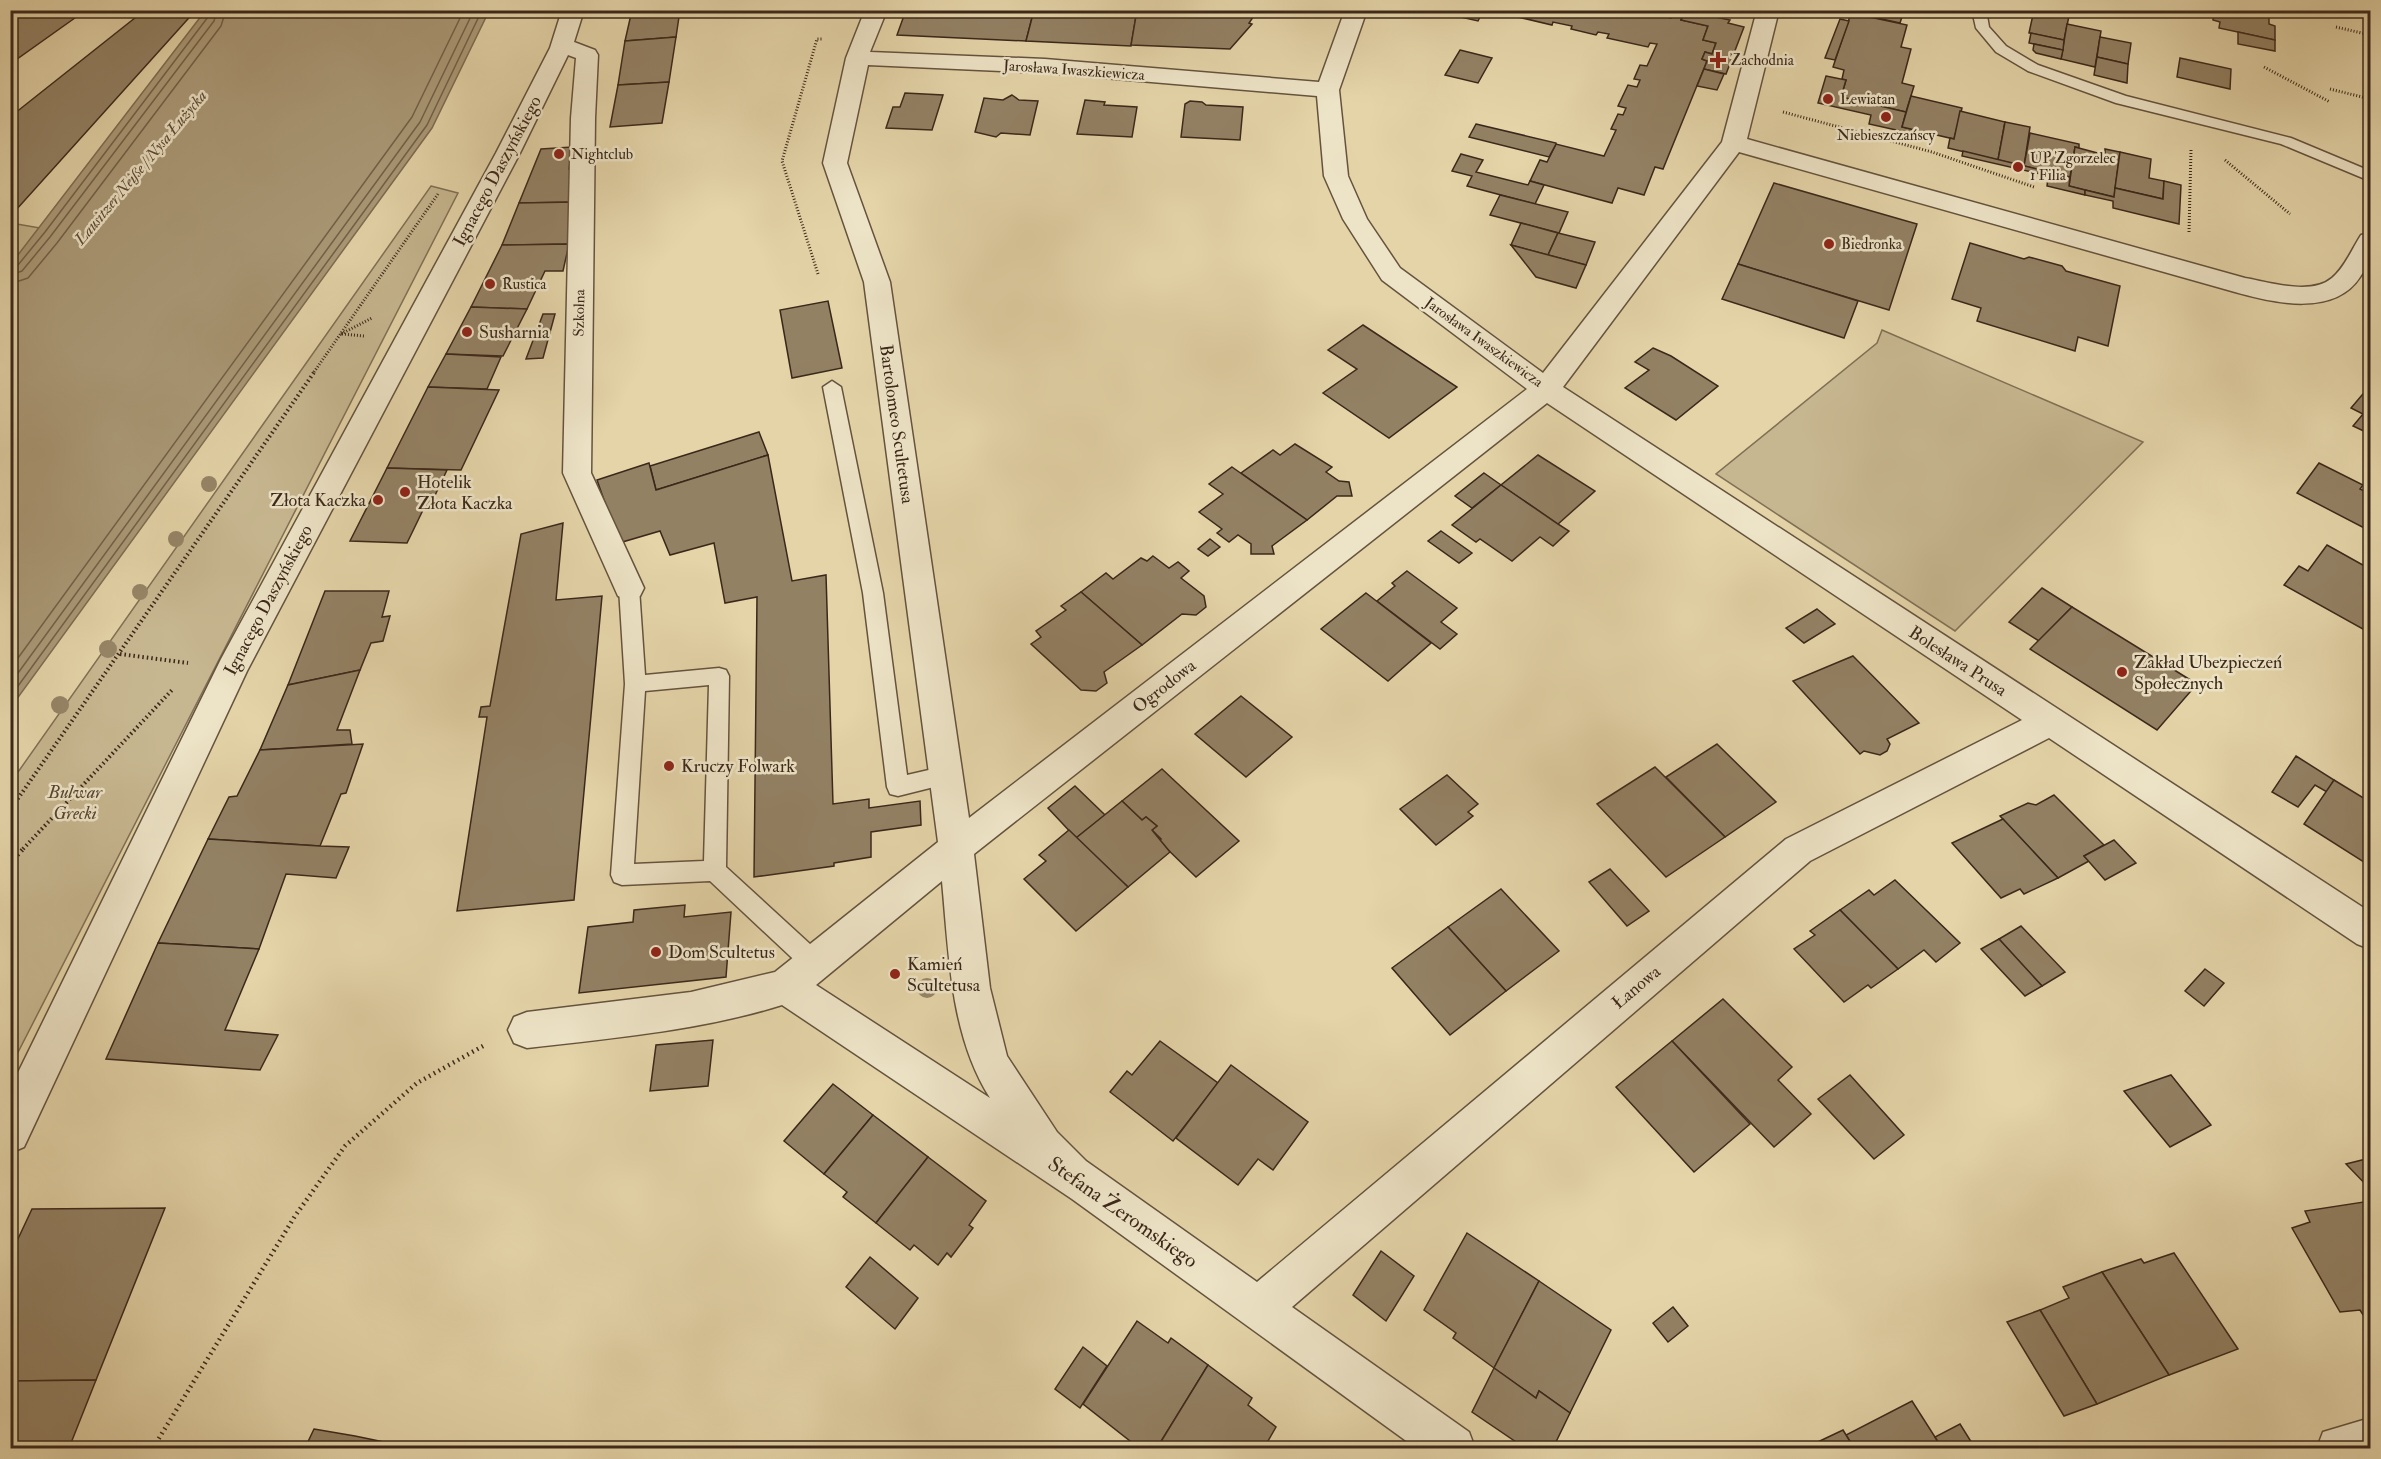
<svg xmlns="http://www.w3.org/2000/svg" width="2381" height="1459" font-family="'IM FELL Double Pica',serif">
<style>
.green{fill:#c7b790;stroke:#817055;stroke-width:1.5}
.water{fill:#ab9a78;stroke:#7e6c52;stroke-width:1.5}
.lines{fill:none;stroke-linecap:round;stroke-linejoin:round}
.shore{stroke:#736149;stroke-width:1.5}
.building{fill:#938164;stroke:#3b281a;stroke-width:1.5}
.lane-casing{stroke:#65533e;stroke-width:3}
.street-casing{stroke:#65533e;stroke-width:3}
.path-far2{stroke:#3b281a;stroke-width:3;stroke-dasharray:1 2;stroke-linecap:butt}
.path-far1{stroke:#3b281a;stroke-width:4;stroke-dasharray:1.5 3;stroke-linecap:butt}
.path{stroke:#3b281a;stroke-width:4.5;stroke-dasharray:1.5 4;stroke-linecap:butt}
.lane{fill:#ede3c6;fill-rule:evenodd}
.street{fill:#ede3c6;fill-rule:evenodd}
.tree{fill:#968567}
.poi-dot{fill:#8f2418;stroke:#ede3c6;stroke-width:2}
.labels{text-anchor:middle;stroke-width:5;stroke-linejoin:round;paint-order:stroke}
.far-poi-label{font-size:15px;fill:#3b281a;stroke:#ede3c6;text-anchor:start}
.far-street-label{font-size:15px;fill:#3b281a;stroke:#ede3c6}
.far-water-label{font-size:16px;font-style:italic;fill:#5d4a36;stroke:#ede3c6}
.street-label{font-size:18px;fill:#3b281a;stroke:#ede3c6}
.poi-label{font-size:18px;fill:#3b281a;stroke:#ede3c6;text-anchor:start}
.park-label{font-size:18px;font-style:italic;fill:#574532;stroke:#ede3c6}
.near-street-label{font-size:21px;fill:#3b281a;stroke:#ede3c6}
</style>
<rect width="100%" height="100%" fill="#e4d4a8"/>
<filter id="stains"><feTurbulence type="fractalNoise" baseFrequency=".00333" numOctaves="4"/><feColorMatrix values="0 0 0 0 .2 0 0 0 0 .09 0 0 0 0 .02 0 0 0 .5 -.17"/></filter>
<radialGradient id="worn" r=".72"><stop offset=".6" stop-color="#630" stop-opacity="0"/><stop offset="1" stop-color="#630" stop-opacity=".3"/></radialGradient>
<g class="green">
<path d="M431,186l27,7 -447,873v-284z"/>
<path d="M11,223l29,5 -29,36z"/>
<path d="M1882,330l261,112 -188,189 -239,-157 161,-131z"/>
</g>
<path class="water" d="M205,11h284l-57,117 -421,579v-443z"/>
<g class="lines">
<g class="shore">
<path d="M10,267l8,-2 27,-33 163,-215 1,-7"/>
<path d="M10,275l12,-4 28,-34 164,-216 3,-11"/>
<path d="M10,284l18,-6 29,-35 164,-217 5,-16"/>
<path d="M10,669l402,-552 52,-107"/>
<path d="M10,684l410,-562 54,-112"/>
<path d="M10,697l417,-572 55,-115"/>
</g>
</g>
<g class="building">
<path d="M22,10h64l-76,54v-46z"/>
<path d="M145,10h51l-180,200 -6,-1v-92z"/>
<path d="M632,10h48l-4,27 -51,4z"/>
<path d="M906,10h128l-8,31 -129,-6z"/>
<path d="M1034,10h103l-6,36 -105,-5z"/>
<path d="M1137,10l53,2 68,-2 -9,13 3,1 -22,25 -99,-4z"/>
<path d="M1430,10h44l8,3 -4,8z"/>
<path d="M1474,10h163l34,8 4,-8h9l-3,10 27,6 -5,14 13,3 -4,11 -7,-2 -3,7 5,2 -44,108 -8,-2 -11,28 -26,-7 -6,15 -82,-22 10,-21 7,2 9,-18 48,12 12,-26 -5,-1 7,-15 5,1 3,-7 -8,-2 10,-21 9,2 3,-7 -6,-1 6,-14 7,1 10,-22 -7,-1 -2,4 -41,-9 2,-4 -11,-2 -2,3 -25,-6 1,-3 -19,-4 -1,3 -55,-13 -2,3z"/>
<path d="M1637,10h38l-4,8z"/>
<path d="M1841,10h63l-4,13z"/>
<path d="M2034,10l35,6 -5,24 -35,-7z"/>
<path d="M2214,10h55v14l6,2v14l-56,-12 1,-6 -7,-2z"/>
<path d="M1686,11l44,9 -2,3 16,4 -18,47 -22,-5 3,-8 -5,-2 3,-7 7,2 4,-11 -13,-3 5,-14 -27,-6z"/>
<path d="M1851,13l56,12 -6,22 10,2 -9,34 12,3 -8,26 -65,-15 5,-17 -4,-1 2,-9 -11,-3z"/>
<path d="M1840,19l9,2 -14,39 -10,-2z"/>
<path d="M2067,24l34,7 -6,36 -34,-8z"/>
<path d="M2238,32l37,8v11l-37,-7z"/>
<path d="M2031,33l33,7 -1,10 -34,-7z"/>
<path d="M676,37l-7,45 -51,3 7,-44z"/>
<path d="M2100,37l31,6 -3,21 -31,-7z"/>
<path d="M2034,44l29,6 -2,9 -25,-6 -3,-3z"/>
<path d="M1460,50l32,8 -14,25 -33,-8z"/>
<path d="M2097,57l31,7 -1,19 -33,-8z"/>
<path d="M2180,58l51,11 -1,20 -53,-12z"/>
<path d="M1704,69l20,5 -7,16 -20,-4z"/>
<path d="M1826,76l20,4 -5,17 65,15 -4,15 27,6 -1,4 -59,-13 2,-9 -53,-12z"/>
<path d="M669,82l-7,41 -52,4 8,-42z"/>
<path d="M905,93l38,2 -11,35 -46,-2 7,-21h7z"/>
<path d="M1012,95l7,5 19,1 -8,34 -29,-2 -5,4 -21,-5 9,-34 19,2z"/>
<path d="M1911,96l51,12 -8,31 -52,-12z"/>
<path d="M1085,100l20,2 -1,3 33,2 -5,30 -55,-3z"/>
<path d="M1190,101l12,1 4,3 37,2 -3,33 -59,-3 4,-33z"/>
<path d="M1960,111l45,11 -7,38 -50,-12 2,-10 4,1z"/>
<path d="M2005,122l25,5 -6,39 -26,-6z"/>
<path d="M1476,124l80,19v1l-7,13 -80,-20z"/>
<path d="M2030,133l49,11v4l-4,-1 -5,30 -46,-11z"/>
<path d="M572,147l-3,22 7,-1 -1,34 -56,1 22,-54z"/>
<path d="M2075,147l30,8v-6l15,3 -6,45 -45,-11z"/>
<path d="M1963,151l86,21v4l-87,-20z"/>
<path d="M2120,152l31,7 -2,19 15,3 -1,18 -48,-11z"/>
<path d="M1461,154l22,6 -7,12 52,13 2,-4 14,4 -9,19 -68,-18 5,-10 -20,-5z"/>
<path d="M2049,172l21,5 -1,9 16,4v5l-38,-9z"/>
<path d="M2164,181l17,4 -2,39 -66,-16v-7l-28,-6v-5l29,7 1,-9 48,11z"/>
<path d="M1774,183l143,41 -28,86 -151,-46z"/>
<path d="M1500,195l68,17 -9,21 -69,-18z"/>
<path d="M575,202l-6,42 -67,1 17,-42z"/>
<path d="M1521,223l37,10 -10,22 -37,-10z"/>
<path d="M1558,233l37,9 -9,23 -38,-10z"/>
<path d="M1970,243l54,16 5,-2 33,9 4,5 54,15 -12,60 -30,-9 -3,14 -98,-30 4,-13 -29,-9z"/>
<path d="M569,244l-6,27h-18l-18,38 -56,-2 31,-62z"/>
<path d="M1511,245l75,20 -10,23 -40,-11z"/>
<path d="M1738,264l120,37 -14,37 -122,-39z"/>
<path d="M828,301l14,67 -50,10 -12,-68z"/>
<path d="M471,307l56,2 -24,47 -57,-2z"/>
<path d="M543,314h12l-12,44 -17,1z"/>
<path d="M1363,325l94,62 -68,51 -66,-45 34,-24 -29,-19z"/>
<path d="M1653,348l18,8 47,30 -42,34 -51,-32 24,-18 -14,-8z"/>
<path d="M446,354l55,3 -14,32 -59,-2z"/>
<path d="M428,387l71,3 -38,80 -74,-2z"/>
<path d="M2368,388l2,1v45l-17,-8 10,-12 -12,-6z"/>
<path d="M759,432l9,23 -112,35 -6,-24z"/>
<path d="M1295,444l37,23 -6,5 13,9 10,1 3,14h-15l-30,24 -66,-47 32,-23 7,5z"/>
<path d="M768,455l24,126 34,-6 7,229 36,-5v9l51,-7 1,24 -50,7v25l-37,6v3l-80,11 3,-280 -32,6 -11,-60 -44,12 -10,-24 -41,12 -22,-63 52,-17 7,27z"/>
<path d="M1538,455l57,36 -37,33 -57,-39z"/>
<path d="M2319,463l44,22 -3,4 10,5v37l-73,-38z"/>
<path d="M1232,467l75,53 -35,26 2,8h-23v-10l-13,-9 -9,7 -12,-9 5,-4 -23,-17 24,-18 -14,-10z"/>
<path d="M387,468l60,2 -18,38h-5l-17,35 -57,-2z"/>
<path d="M1484,473l17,12 -29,23 -17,-12z"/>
<path d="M1501,485l57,39 11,7 -16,15 -13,-9 -28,24 -32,-22 -4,3 -24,-17z"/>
<path d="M563,523l-7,77 46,-4 -28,304 -117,11 30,-194h-8l2,-10 9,-1 31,-172z"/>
<path d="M1441,531l31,22 -13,10 -31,-22z"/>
<path d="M1210,539l10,8 -12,9 -10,-7z"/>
<path d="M2327,545l43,24v64l-86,-48 15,-19 9,5z"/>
<path d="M1153,556l16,12 9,-6 11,9 -8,7 23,18 2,11 -10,8 -14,-1 -40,31 -61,-53 25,-19 7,6 28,-21 6,3z"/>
<path d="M1407,571l50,37 -16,14 16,12 -17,15 -63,-48 18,-15 -3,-3z"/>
<path d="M2042,588l30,19 -33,34 -30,-19z"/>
<path d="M325,591h64l-7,26 8,-1 -7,25 -12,2 -11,27 -72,15z"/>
<path d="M1081,592l61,53 -38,27 3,11 -11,8 -15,-1 -50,-46 10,-7 -5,-6 30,-21 -5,-4z"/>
<path d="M1366,593l65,50 -43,38 -67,-52z"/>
<path d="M2072,607l125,77 -40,46 -127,-81z"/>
<path d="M1817,609l18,15 -31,19 -18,-15z"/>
<path d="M1853,656l66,67 -32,16 3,5 -3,7 -7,4 -16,-4 -4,3 -67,-73z"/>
<path d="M360,670l-23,60h13l2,14 -92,6 28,-65z"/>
<path d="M1241,696l51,41 -46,40 -51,-43z"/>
<path d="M363,744l-17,49 -5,1 -21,52 -112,-7 21,-42 8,-1 23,-46z"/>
<path d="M1717,744l59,58 -51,35 -59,-60z"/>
<path d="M2296,756l38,24 -7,12 -12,-7 -17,22 -26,-15z"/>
<path d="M1655,767l70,70 -59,40 -69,-73z"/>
<path d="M1162,769l77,72 -43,36 -38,-37 3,-1 -9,-9 5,-4 -11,-9 -4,3 -20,-19z"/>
<path d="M1447,775l31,29 -10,8 5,4 -37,29 -36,-36z"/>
<path d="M2334,780l36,22v64l-66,-42z"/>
<path d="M1075,786l30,29 -29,23 -28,-30z"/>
<path d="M2054,795l50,50 -20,11 5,5 -31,17 -58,-62 28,-13 8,2z"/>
<path d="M1122,801l20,19 4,-3 11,9 -5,4 18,22 -42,35 -52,-49z"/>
<path d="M2003,819l55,59 -34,16 -4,-5 -19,9 -49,-55z"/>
<path d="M1069,830l59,57 -52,44 -52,-52 22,-18 -7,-6z"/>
<path d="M208,839l112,7 29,1 -13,31 -50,-4 -27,75 -101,-6z"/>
<path d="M2114,840l22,23 -31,17 -21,-24z"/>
<path d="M1610,869l39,42 -22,15 -38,-44z"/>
<path d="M1895,880l65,63 -24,19 -12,-12 -26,19 -58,-59 29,-20 5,5z"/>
<path d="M1501,889l58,62 -53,40 -58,-64z"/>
<path d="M685,905l-1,12 47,-5 -5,65 -147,16 9,-66 45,-5 1,-12z"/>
<path d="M1840,910l58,59 -27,19 -3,-3 -24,17 -50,-53 21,-14 -5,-4z"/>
<path d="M2021,926l44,46 -23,14 -43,-47z"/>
<path d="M1448,927l58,64 -56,44 -58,-67z"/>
<path d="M1999,939l43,47 -17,10 -44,-47z"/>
<path d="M158,943l101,6 -34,81 53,5 -18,35 -154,-11z"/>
<path d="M2205,969l19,14 -20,23 -19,-15z"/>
<path d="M1723,999l69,68 -14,13 33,34 -37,33 -102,-106z"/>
<path d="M713,1040l-5,46 -58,5 6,-46z"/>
<path d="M1160,1041l58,42 -45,58 -63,-49 17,-21 5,4z"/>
<path d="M1672,1041l78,83 -56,48 -78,-85z"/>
<path d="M1231,1065l77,57 -35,48 -15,-11 -20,26 -62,-47z"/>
<path d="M1850,1075l54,60 -30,24 -56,-60z"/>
<path d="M2171,1075l40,50 -41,22 -46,-56z"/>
<path d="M833,1084l40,31 -49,59 -40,-33z"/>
<path d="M873,1115l55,42 -52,66 -33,-26 4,-5 -23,-18z"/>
<path d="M928,1157l58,44 -17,24 4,3 -22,29 -4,-4 -9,12 -24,-20 -4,5 -34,-27z"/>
<path d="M2370,1158v31l-24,-25z"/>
<path d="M2370,1201v122l-1,1 -9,-14 -20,2 -48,-84 18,-6 -5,-11z"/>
<path d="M165,1208l-69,172 -86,1v-125l22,-47z"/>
<path d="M1467,1233l72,48 -45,87 -41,-30 3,-5 -32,-23z"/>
<path d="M1381,1251l33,25 -28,45 -33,-26z"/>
<path d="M2174,1253l64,96 -69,26 -67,-103 39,-13 3,4z"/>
<path d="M870,1257l48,41 -23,31 -49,-42z"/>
<path d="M2102,1272l67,103 -72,29 -57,-94 29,-12 -6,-11z"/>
<path d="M1539,1281l72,49 -41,83 -31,-22 -3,7 -42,-30z"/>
<path d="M1673,1307l15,19 -20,16 -15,-19z"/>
<path d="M2040,1310l57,94 -33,12 -57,-94z"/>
<path d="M1137,1321l31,22 3,-5 37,27 -51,83h-18l-56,-44z"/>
<path d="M1083,1347l24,19 -27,42 -25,-19z"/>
<path d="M1208,1365l44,33 -4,7 28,22 -12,21h-107z"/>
<path d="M1494,1368l42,30 3,-7 31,22 -17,35h-28l-53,-36z"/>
<path d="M96,1380l-27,68h-59v-67z"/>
<path d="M1912,1401l30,47h-88l-8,-13z"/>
<path d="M1960,1424l15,24h-33l-7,-11z"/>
<path d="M314,1429l41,7 58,12h-108z"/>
<path d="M1843,1430l11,18h-49z"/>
</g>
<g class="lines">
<g class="lane-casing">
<g id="lane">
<path d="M1972,10h14l3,17 17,19 32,19 88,31 165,42 79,33v10l-89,-37 -165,-41 -88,-32 -32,-19 -20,-24z"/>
<path d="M832,381l9,6 42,206 24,182 39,-9 8,2 3,7 -3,7 -56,14 -8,-2 -3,-7 -24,-194 -40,-206z"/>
<path d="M629,580l7,3 3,5 6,87 74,-7 7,2 3,6 -3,191 96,88 4,8 -4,8 -8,3 -8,-3 -96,-90 -88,4 -8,-3 -3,-7 14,-191 -6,-96 3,-5zM709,685l-5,176 -70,3 11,-173z"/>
</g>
</g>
<g class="street-casing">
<g id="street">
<path d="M562,10h22l-10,32 21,8 3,5 -3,63 -4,355 53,115 -4,8 -11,4 -11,-4 -55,-123 8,-355 5,-60 -8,-3 -48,98 -273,518 -223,476 -14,6v-64l211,-430 275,-506 54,-105z"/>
<path d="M865,10h22l-17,42 175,7 274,23 26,-72h22l-28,80 9,86 19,43 33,49 143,105 179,-231 35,-132h22l-32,129 498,139c24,4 66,18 87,0 13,-11 20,-29 29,-43l9,-2c0,8 3,20 0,28 -1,5 -7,11 -10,16 -26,40 -86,26 -125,15l-496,-140 -176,235 807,525v37l-13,-5 -308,-206 -239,123 -518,446 177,125 6,16h-59l-344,-249 -290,-194c-83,26 -169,33 -255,43l-13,-5 -6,-13 6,-13 13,-5 164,-20 84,-20 163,-130 -74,-560 -41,-119 23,-105zM868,65l177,8 272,23 7,80 19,43 39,61 145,109 -558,429 -79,-536 -43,-119zM1547,403l475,317 -236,119 -529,443 -171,-121 -29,-29 -50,-76 -17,-68 -16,-134zM942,881c7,73 8,154 48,217l-174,-113z"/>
<path d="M2370,1418v30h-53l6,-16z"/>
</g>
</g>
<g class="path-far2">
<path d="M2336,27l34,8"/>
<path d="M2264,67l66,35"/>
<path d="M2330,89l40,10"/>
<path d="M1783,112l149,40 102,35"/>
<path d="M2225,160l65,54"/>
<path d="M2189,232l2,-82"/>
<path d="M818,274l-36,-113 35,-122h6"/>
<path d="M341,334l31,-16"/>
<path d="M342,334l22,2"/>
<path d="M314,372l124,-178"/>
</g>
<g class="path-far1">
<path d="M120,654l68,9"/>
<path d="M10,810l305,-439"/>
<path d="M23,849l149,-159"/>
</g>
<g class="path">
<path d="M10,863l15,-16"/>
<path d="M153,1448l142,-232 50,-70 72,-63 66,-37"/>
</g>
<use href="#lane" class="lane"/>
<use href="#street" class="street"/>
</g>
<g class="tree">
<circle cx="209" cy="484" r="8"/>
<circle cx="176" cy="539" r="8"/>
<circle cx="140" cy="592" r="8"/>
<circle cx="108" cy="649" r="9"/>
<circle cx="60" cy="705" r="9"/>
<circle cx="927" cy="988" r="10"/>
</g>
<g class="poi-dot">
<path d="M1715 51h6v6h6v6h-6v6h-6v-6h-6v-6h6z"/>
<circle cx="1828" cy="99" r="6"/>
<circle cx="1886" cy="117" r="6"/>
<circle cx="559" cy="154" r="6"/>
<circle cx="2018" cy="167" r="6"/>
<circle cx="1829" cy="244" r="6"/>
<circle cx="490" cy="284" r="6"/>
<circle cx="467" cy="332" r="6"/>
<circle cx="405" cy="492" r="6"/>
<circle cx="378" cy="500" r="6"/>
<circle cx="2122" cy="672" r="6"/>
<circle cx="669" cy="766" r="6"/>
<circle cx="656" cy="952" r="6"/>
<circle cx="895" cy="974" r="6"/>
</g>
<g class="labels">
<g class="far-poi-label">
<text x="1730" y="65">Zachodnia</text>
<text x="1840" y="104">Lewiatan</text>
<text x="1886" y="140" text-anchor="middle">Niebieszczańscy</text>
<text x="571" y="159">Nightclub</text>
<text x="2030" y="163">UP Zgorzelec<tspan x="2030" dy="17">1 Filia</tspan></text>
<text x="1841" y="249">Biedronka</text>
<text x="502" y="289">Rustica</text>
</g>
<g class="far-street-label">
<text transform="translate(1074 70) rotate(4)" y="5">Jarosława Iwaszkiewicza</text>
<text transform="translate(579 313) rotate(-89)" y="5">Szkolna</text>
<text transform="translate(1484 342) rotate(36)" y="5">Jarosława Iwaszkiewicza</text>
</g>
<g class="far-water-label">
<text transform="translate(140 167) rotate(-50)" y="6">Lausitzer Neiße / Nysa Łużycka</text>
</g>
<g class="street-label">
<text transform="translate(497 171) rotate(-62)" y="6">Ignacego Daszyńskiego</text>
<text transform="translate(897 424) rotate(82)" y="6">Bartolomeo Scultetusa</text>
<text transform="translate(268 600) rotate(-62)" y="6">Ignacego Daszyńskiego</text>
<text transform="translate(1958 661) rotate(33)" y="6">Bolesława Prusa</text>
<text transform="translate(1164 686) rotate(-38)" y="6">Ogrodowa</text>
<text transform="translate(1636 987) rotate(-40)" y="6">Łanowa</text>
</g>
<g class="poi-label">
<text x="479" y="338">Susharnia</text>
<text x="417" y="488">Hotelik<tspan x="417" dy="21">Złota Kaczka</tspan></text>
<text x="366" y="506" text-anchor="end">Złota Kaczka</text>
<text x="2134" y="668">Zakład Ubezpieczeń<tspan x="2134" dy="21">Społecznych</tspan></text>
<text x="681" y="772">Kruczy Folwark</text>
<text x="668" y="958">Dom Scultetus</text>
<text x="907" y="970">Kamień<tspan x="907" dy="21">Scultetusa</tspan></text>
</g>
<g class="park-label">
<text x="75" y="798">Bulwar<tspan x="75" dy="21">Grecki</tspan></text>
</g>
<g class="near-street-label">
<text transform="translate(1123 1212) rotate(35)" y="7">Stefana Żeromskiego</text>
</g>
</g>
<rect width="2381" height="1459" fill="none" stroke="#e4d4a8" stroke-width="36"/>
<rect x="12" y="12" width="2357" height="1435" fill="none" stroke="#3b281a" stroke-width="3"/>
<rect x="18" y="18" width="2345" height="1423" fill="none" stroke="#3b281a" stroke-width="1.5"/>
<rect width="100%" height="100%" filter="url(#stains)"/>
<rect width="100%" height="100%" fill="url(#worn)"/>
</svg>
